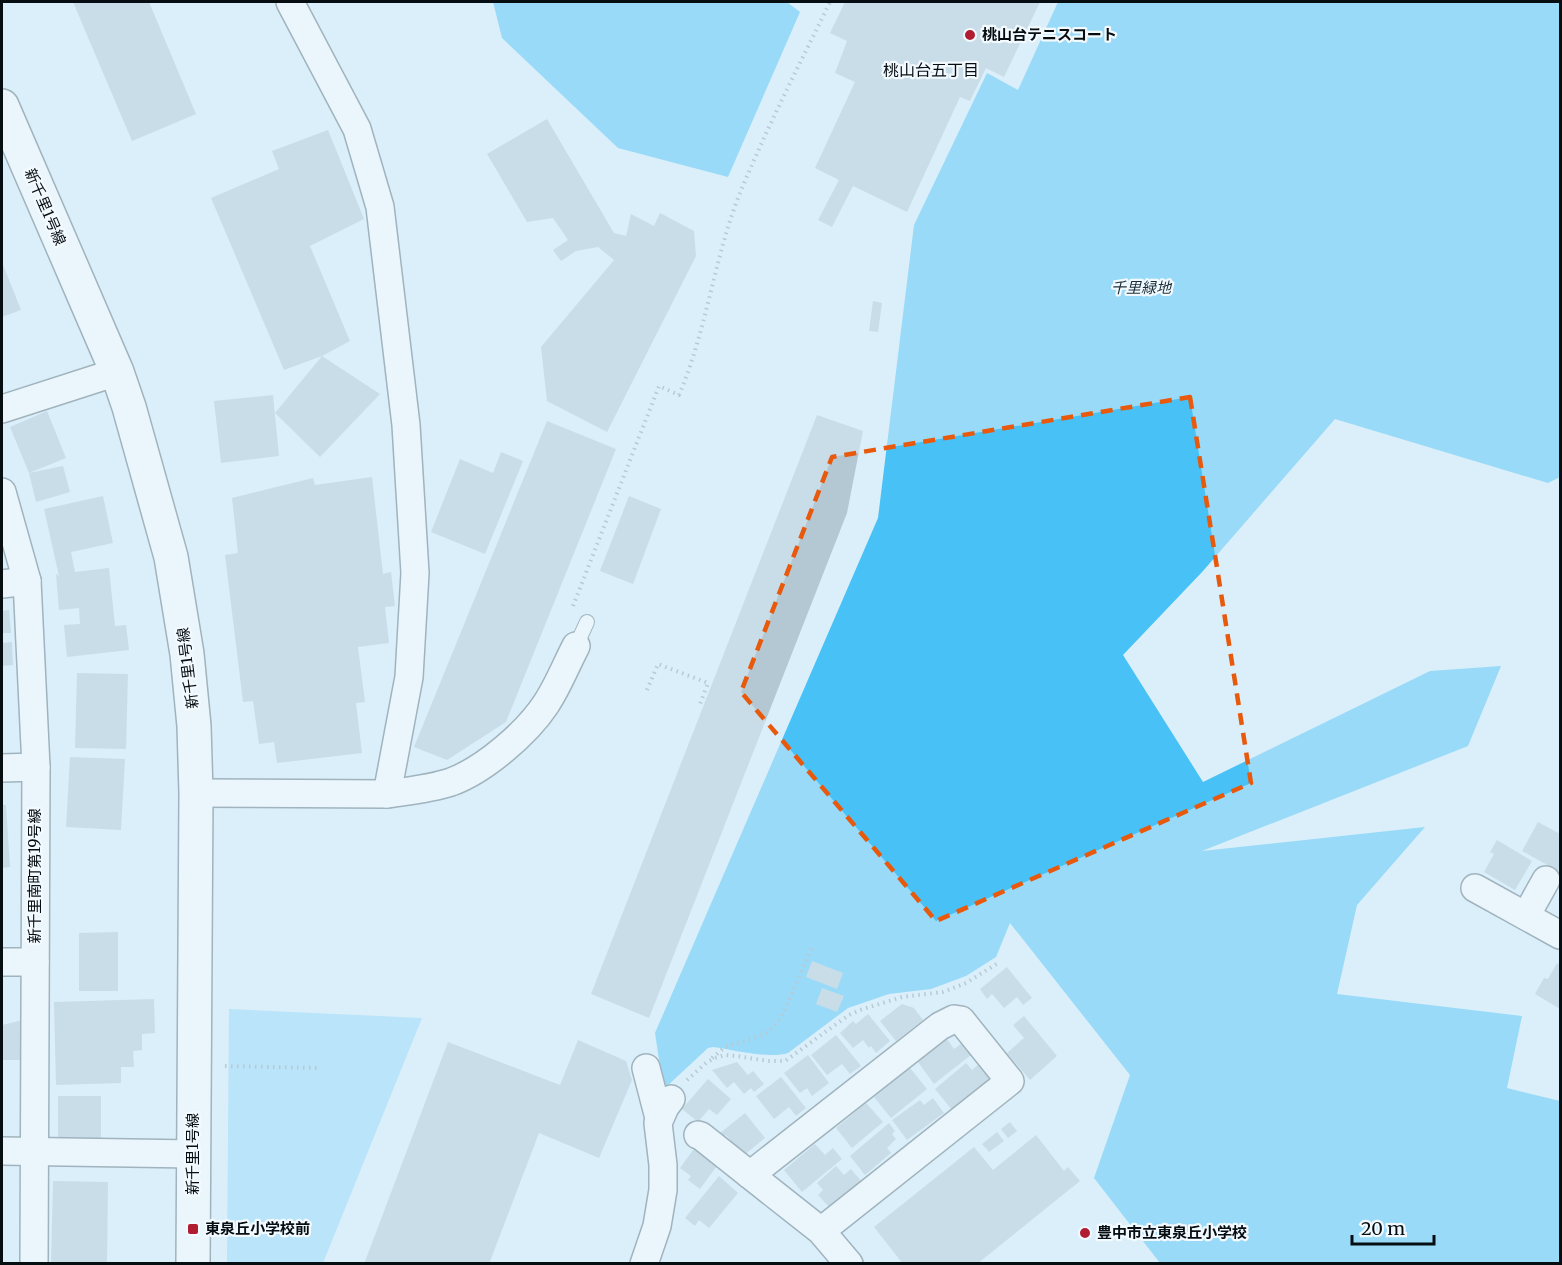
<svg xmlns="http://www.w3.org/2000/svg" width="1562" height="1265" font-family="Merriweather,'Noto Sans JP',serif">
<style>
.green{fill:#92d7f9}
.forest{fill:#48c1f6}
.building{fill:#b4c8d3}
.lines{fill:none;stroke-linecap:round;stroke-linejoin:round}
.service-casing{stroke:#596c75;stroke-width:16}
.minor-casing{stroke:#596c75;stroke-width:30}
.tertiary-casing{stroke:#596c75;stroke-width:36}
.path{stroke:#8d9da6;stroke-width:4;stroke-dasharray:1.5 4.5;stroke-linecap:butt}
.service{stroke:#fff;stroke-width:14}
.minor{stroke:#fff;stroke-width:27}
.tertiary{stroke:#fff;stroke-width:33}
.marked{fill:none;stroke:#e8590c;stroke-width:4.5;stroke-dasharray:12 8;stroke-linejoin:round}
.poi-dot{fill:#b01d30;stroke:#f2faff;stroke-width:2}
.labels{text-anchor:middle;stroke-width:4.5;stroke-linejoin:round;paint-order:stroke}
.poi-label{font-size:15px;font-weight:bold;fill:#070e12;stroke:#f2faff;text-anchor:start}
.street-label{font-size:15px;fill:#070e12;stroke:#f2faff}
.park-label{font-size:15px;font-style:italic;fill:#192d37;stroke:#f2faff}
.neighbourhood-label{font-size:16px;fill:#070e12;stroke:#f2faff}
</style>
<rect width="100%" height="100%" fill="#daeffa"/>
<path class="green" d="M229,1009l193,9 -99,245h-96z"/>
<g class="forest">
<path d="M493,2h294l13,10 -72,165 -110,-29 -116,-110z"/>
<path d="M1058,2h502v475l-12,6 -213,-64 -132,152 -80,84 80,127 227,-111 71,-5 -33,80 -266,105 223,-24 -68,78 -20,89 185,22 -15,72 53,13v162h-400l-66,-85 36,-103 -120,-152 -14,34 -30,19 -35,13 -42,5 -41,14 -60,45c-19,6 -54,-3 -75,-6l-5,1 -43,40 -2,-2 -8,-53 223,-515 36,-293 73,-152 31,17z"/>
</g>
<g class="building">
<path d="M73,2h76l47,112 -64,27z"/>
<path d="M845,2h195l-36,75 -18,-9 -16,33 -10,-4 -53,115 -54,-26 -21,41 -14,-7 21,-40 -24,-12 40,-86 -20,-9 12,-32 -17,-8z"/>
<path d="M547,119l67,114 12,3 5,-22 23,12 6,-13 34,18 2,25 -89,176 -60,-31 -6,-54 73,-87 -16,-13 -22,4 -15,10 -8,-11 15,-10 -15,-22 -26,4 -40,-68z"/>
<path d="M328,130l36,89 -54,27 40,95 -28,15 -38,14 -73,-172 68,-29 -7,-18z"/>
<path d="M2,262l19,48 -19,7z"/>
<path d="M873,301l9,2 -4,29 -9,-1z"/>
<path d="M322,356l58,38 -60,63 -45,-44z"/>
<path d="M273,395l6,61 -58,7 -7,-62z"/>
<path d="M47,411l19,47 -37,15 -19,-46z"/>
<path d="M817,415l46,16 -16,82 -198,505 -58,-24z"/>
<path d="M547,421l69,28 -110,273 -59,38 -33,-13z"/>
<path d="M501,452l22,9 -38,93 -54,-22 29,-73 33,14z"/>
<path d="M63,466l7,26 -34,10 -7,-29z"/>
<path d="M372,477l11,97 8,-2 4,34 -10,1 4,36 -31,4 7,55 -9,1 6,50 -85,10 -3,-21 -15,2 -6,-43 -10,1 -18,-147 13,-2 -6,-55 81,-20 2,7z"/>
<path d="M103,496l10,47 -42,9 4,20 34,-4 6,58 11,-1 3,25 -62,7 -3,-32 16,-1 -1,-16 -20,2 -3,-36 3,2 -15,-67z"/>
<path d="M629,496l32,13 -28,75 -33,-13z"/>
<path d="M9,610l2,23h-9v-22z"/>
<path d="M12,642l1,23 -11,1v-23z"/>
<path d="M77,673l51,1 -2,75 -51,-1z"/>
<path d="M70,757l55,2 -4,71 -55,-3z"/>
<path d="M2,805h4l4,62 -8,1z"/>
<path d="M1538,822l22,12v38l-38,-21z"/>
<path d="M1497,840l35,21 -17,29 -31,-18 10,-18 -4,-2z"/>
<path d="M118,932v59h-39v-58z"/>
<path d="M812,961l31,12 -6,16 -31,-12z"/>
<path d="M1557,963l3,2v44l-25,-15 9,-16 4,1z"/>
<path d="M1007,967l25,31 -9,7 -6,-8 -13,11 -12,-14 -5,5 -7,-10z"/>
<path d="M822,988l22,8 -7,16 -21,-8z"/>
<path d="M154,999l1,34 -13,1v16l-9,1 1,16h-13v16l-65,2 -2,-83z"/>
<path d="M902,1004l12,4 9,12 -27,21 -16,-20z"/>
<path d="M868,1014l22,27 -14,12 -5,-7 -2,2 -6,-8 -10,8 -13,-15 13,-12 3,3z"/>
<path d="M1024,1016l33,40 -27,24 -23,-27 17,-15 -11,-13z"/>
<path d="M23,1020v40h-21v-35z"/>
<path d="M836,1035l25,31 -11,8 -8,-10 -15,11 -16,-20z"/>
<path d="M947,1039l7,10 8,-6 9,12 -37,29 -16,-22z"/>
<path d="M578,1040l48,21 6,19 -33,78 -60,-25 -50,131h-125l84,-222 112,43z"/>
<path d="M808,1055l21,28 -17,13 -5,-8 -7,5 -16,-20z"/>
<path d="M737,1062l11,13 5,-4 11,13 -10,8 -3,-4 -7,6 -10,-12 -7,6 -15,-18z"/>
<path d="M966,1063l6,7 7,-6 12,15 -38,32 -18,-22z"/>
<path d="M910,1068l17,21 -36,29 -17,-21z"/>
<path d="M781,1077l25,31 -10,8 -7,-9 -15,12 -18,-23z"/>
<path d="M708,1079l23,20 -14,16 -8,-6 -11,13 -16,-13z"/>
<path d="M58,1096h43v44l-43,1z"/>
<path d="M933,1098l11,15 -37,27 -15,-20 28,-20 4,5z"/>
<path d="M866,1103l17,19 -31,26 -16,-20z"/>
<path d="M745,1113l20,25 -22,18 -17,-21 -3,2 -3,-4z"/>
<path d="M1010,1122l7,9 -9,7 -7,-9z"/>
<path d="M889,1123l6,8 -3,3 4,5 -9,9 4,5 -26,22 -15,-19z"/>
<path d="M997,1132l7,9 -15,11 -7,-8z"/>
<path d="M1036,1135l28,36 4,-4 12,14 -103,83h-74l-29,-37 100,-80 19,23z"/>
<path d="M815,1144l10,11 8,-7 9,11 -40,33 -18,-22z"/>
<path d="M696,1146l23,17 -19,26 -12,-9 3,-4 -11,-8z"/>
<path d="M836,1166l8,9 7,-6 11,13 -31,27 -13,-14 5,-5 -6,-7z"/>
<path d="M719,1176l19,17 -29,35 -10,-8 -4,6 -10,-8z"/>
<path d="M53,1181l55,1 -1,82h-56z"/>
</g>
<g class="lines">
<g class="service-casing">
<path id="service" d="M576,646l11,-24"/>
</g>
<g class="minor-casing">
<g id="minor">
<path d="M290,2l67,127 23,78 26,218 9,148 -6,104 -22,117"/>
<path d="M2,409l115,-37"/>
<path d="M2,492l25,89 9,186 -2,497"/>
<path d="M2,584l25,-3"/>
<path d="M2,768l34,-1"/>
<path d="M196,793l191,1c21,-3 43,-5 64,-12 33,-12 76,-49 95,-78 12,-18 20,-39 30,-58"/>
<path d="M1475,888l85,47"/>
<path d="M1526,916l20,-36"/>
<path d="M2,962h33"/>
<path d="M646,1068l13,50"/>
<path d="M698,1135l3,1 49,39"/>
<path d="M2,1151l191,3"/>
<path d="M821,1231l189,-150 -49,-61 -7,-1 -14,7 -190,149 71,56 28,33"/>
<path d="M644,1264l13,-38 6,-36v-25l-5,-42 7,-16 6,-8"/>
</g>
</g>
<g class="tertiary-casing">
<path id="tertiary" d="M2,106l115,266 12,35 42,150 16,97 7,72 2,67 -3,471"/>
</g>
<g class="path">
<path d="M573,606l86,-220 20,9c26,-61 34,-127 56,-189 9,-24 19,-46 29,-68 21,-46 44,-91 66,-136"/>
<path d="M647,690l11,-26 50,19 -8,21"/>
<path d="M712,1058l13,-11 35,-11 10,-6 11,-12 31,-71"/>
<path d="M225,1066l94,2"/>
<path d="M687,1080l20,-18 8,-4 10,-3 12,1 31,5h17l64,-46 11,-5 42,-13 41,-5 23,-9 32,-20"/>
</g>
<use href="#service" class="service"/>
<use href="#minor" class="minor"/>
<use href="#tertiary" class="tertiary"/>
</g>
<path d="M0 0H1562V1265H0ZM1190,397l61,386 -315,138 -195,-229 91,-235z" fill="#daeffa" fill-opacity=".55" fill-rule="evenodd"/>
<path class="marked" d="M1190,397l61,386 -315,138 -195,-229 91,-235z"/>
<g class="poi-dot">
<circle cx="970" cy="35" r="6"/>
<rect x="187" y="1223" width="12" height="12" rx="3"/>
<circle cx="1085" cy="1233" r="6"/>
</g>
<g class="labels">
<g class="poi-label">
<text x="982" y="40">桃山台テニスコート</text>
<text x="205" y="1234">東泉丘小学校前</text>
<text x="1097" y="1238">豊中市立東泉丘小学校</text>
</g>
<g class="street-label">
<text transform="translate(45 207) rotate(67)" y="5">新千里1号線</text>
<text transform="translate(188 668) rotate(-97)" y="5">新千里1号線</text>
<text transform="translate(35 876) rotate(-90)" y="5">新千里南町第19号線</text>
<text transform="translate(193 1154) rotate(-90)" y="5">新千里1号線</text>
</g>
<g class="park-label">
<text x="1141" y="293">千里緑地</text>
</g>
<g class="neighbourhood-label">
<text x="931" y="76">桃山台五丁目</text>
</g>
</g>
<rect width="1562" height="1265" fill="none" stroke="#070e12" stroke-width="6"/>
<path d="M1352 1235v9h82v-9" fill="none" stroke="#070e12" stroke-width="3"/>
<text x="1361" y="1235" font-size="18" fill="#070e12" stroke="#f2faff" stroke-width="4.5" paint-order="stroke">20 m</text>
</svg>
